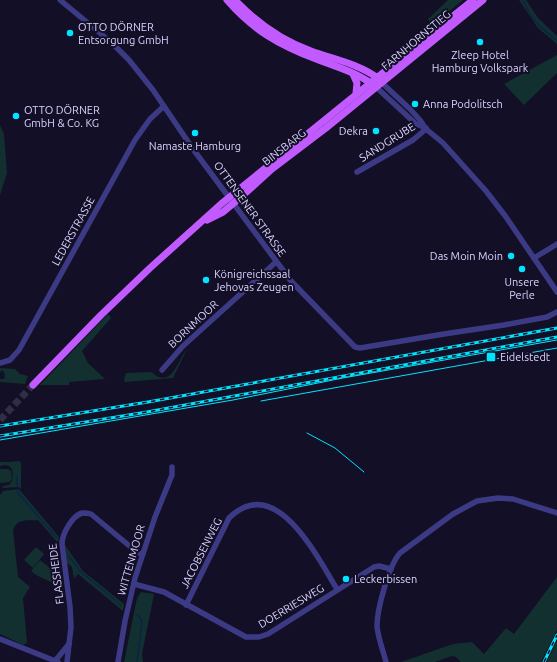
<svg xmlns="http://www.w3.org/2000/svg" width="557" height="662" font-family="Ubuntu,sans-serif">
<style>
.green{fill:#12302f}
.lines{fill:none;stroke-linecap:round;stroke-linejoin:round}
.stream{stroke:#0c2248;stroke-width:1.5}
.major-tunnel{stroke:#312d47;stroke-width:7;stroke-dasharray:7 3.5;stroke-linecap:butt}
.minor{stroke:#3d3a85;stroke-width:5.5}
.major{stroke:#c25bff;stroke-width:7}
.tram{stroke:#00e5ff;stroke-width:1}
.rail-casing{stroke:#00e5ff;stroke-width:3}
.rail{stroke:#130f26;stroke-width:1.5;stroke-dasharray:4.5;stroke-linecap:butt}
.poi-dot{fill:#00e5ff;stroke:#130f26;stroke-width:1.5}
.labels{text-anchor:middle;stroke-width:4;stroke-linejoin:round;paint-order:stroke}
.poi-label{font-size:11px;fill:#d9d4ff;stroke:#130f26;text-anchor:start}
.street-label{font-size:11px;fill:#d9d4ff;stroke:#130f26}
</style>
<rect width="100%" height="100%" fill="#130f26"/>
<g class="green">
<path d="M448,0h15l-21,17 -13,4 -1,-2z"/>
<path d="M519,0h7l12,18 19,18v8l-19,-16z"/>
<path d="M557,55v18l-33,32 -20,-21z"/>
<path d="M0,125l4,9 3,39 -7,22z"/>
<path d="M108,314l3,4 -29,33 6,12 17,16 -36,3v3h-29z"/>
<path d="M187,349l-14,29 -48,4 -1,-2 2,-7 25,-1c21,18 26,-11 36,-23z"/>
<path d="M0,368l15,1 5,5 8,2 -3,8 -25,-2v-3h4l1,-3 -2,-6 -3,2z"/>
<path d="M20,461l1,2v26l-2,-2 -17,1 1,-2 6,-1 3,-4c2,-11 0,-18 -12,-15v-4h9z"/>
<path d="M0,469h8l3,2 1,7 -2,4 -10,1z"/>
<path d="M19,489l40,48 -1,6 -20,-23c-12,1 -20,-2 -25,10l5,47 12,10 -7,11 4,45 -4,2 -23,-11v-139l3,-4z"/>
<path d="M65,545l18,26 41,33 -1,7 -45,-37 -4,5 -2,-12 -5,-4z"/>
<path d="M36,547l8,7 -11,14 -9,-8z"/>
<path d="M40,560l23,19 -3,9 -6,-6 -1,1 -17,-8 -5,-4z"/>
<path d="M557,577v53l-16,32h-80l-5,-5 -4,-1 -17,6h-34l52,-18 19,-2 12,12 22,-26 8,6z"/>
<path d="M141,592l13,2 -12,60 1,8h-19l13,-64z"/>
<path d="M557,641v21h-10l1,-3z"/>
</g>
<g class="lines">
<g class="stream">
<path d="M523,0c2,4 4,8 6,12 6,12 18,20 28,29"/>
<path d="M17,487v-11"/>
<path d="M17,490l1,3 38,44"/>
<path d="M68,555l12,16 41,34"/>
<path d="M137,662l5,-40 -1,-4 -4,-3"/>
</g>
<path class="major-tunnel" d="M0,420l33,-35"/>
<g class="minor">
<path d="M60,0l52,43 17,17 24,30 40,59 98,132 64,66 5,1 84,-14 60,-9 43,-8 10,-5"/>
<path d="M382,83l28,26 10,11 6,9 17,14 43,48 20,26 51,75"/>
<path d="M376,87l40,37 10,4"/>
<path d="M357,172l56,-32 13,-11"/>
<path d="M534,258l23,-14"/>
<path d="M0,363l10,-3 9,-10 116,-210 15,-21 14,-13"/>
<path d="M162,370l21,-24 93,-84"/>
<path d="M134,584l30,8 82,45h13l9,-3 106,-67 5,-1 12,3"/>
<path d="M186,605l43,-87c47,-46 88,39 108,71"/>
<path d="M0,639l58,23"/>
<path d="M55,661l14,-17"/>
<path d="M67,662l4,-35 -1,-20 -8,-63c0,-10 10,-28 20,-31 3,0 6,0 9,1l47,39 5,1"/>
<path d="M118,662l7,-41 10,-43 20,-61 17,-42v-8"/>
<path d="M386,662c-3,-12 -8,-24 -9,-36 0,-17 12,-61 23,-73l53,-39 24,-13 21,-3 15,1 44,14"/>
</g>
<g class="major">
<path d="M227,0c26,30 52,45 89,59 19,7 39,13 56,25"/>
<path d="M235,0c21,22 48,41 76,51 22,8 49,13 68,28"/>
<path d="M353,74l4,9 -1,10"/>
<path d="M207,220l16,-8 18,-15 31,-28 54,-41 157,-128"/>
<path d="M33,385l68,-70 49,-47 71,-64 252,-204"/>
</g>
<g class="tram">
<path d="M261,401l296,-53"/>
<path d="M307,433l28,15 29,24"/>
<path d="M0,440l233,-40 110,-22 214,-38"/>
</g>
<g class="rail-casing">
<g id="rail">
<path d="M0,426l148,-24 409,-74"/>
<path d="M0,436l147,-24 410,-75"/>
<path d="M544,662l13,-27"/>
</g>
</g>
<use href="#rail" class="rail"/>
</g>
<g class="poi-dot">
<circle cx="70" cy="33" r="4"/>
<circle cx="480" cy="42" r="4"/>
<circle cx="415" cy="104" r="4"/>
<circle cx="16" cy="116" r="4"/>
<circle cx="376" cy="131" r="4"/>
<circle cx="195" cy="133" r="4"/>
<circle cx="511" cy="256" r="4"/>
<circle cx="522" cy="269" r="4"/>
<circle cx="206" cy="280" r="4"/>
<rect x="486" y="352" width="10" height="10" rx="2"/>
<circle cx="346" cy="579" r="4"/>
</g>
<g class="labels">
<g class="poi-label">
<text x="78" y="31">OTTO DÖRNER<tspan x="78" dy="13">Entsorgung GmbH</tspan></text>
<text x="480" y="59" text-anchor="middle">Zleep Hotel<tspan x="480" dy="13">Hamburg Volkspark</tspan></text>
<text x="423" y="108">Anna Podolitsch</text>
<text x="24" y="114">OTTO DÖRNER<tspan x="24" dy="13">GmbH &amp; Co. KG</tspan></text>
<text x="368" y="135" text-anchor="end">Dekra</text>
<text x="195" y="150" text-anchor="middle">Namaste Hamburg</text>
<text x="503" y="260" text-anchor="end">Das Moin Moin</text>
<text x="214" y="278">Königreichssaal<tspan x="214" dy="13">Jehovas Zeugen</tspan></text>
<text x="522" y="286" text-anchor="middle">Unsere<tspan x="522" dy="13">Perle</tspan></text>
<text x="500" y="361">Eidelstedt</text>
<text x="354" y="583">Leckerbissen</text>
</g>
<g class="street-label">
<text transform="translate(416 40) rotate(-40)" y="4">FARNHORNSTIEG</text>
<text transform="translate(387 142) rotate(-32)" y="4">SANDGRUBE</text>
<text transform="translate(284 147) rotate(-38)" y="4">BINSBARG</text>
<text transform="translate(250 209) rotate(54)" y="4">OTTENSENER STRASSE</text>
<text transform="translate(73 231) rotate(-61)" y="4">LEDERSTRASSE</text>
<text transform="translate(193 324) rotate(-43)" y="4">BORNMOOR</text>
<text transform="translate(201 553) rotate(-63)" y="4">JACOBSENWEG</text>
<text transform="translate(131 560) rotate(-74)" y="4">WITTENMOOR</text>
<text transform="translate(56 574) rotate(-97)" y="4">FLASSHEIDE</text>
<text transform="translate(291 606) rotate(-31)" y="4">DOERRIESWEG</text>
</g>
</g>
</svg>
